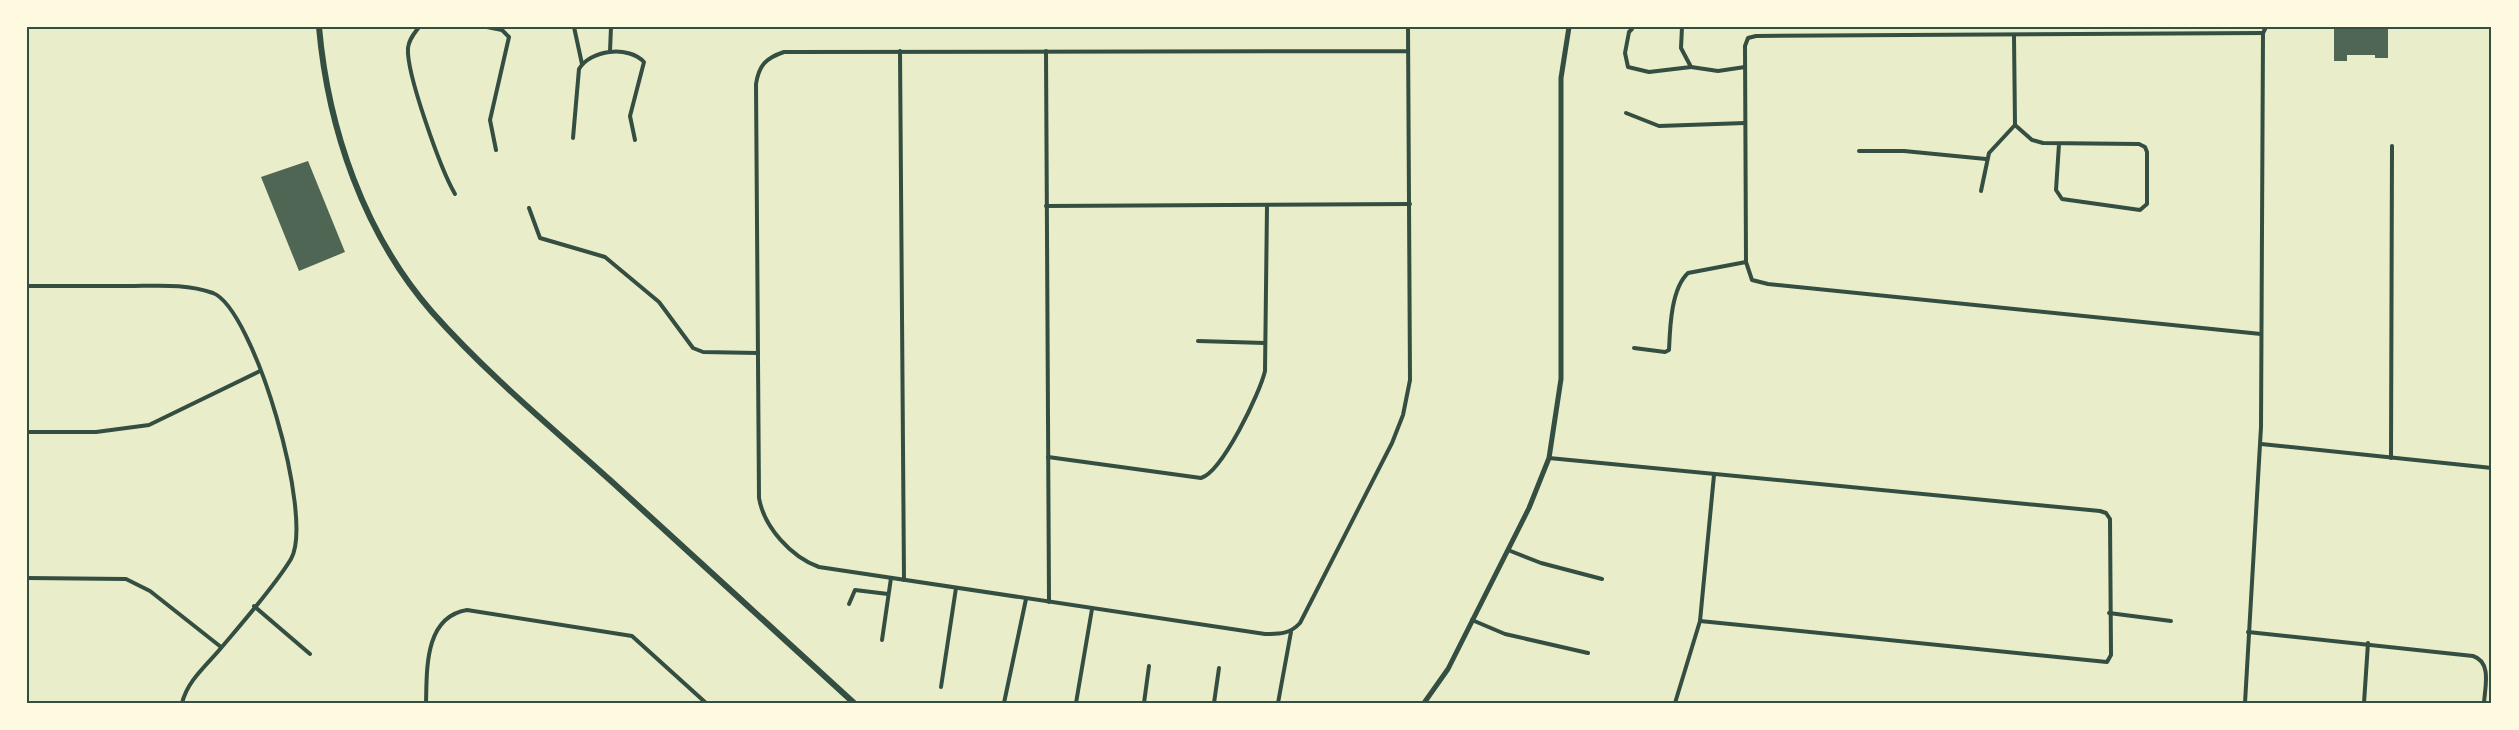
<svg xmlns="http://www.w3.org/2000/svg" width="2519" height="730" font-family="'Sofia Sans Condensed',sans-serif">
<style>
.building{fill:#4f6655}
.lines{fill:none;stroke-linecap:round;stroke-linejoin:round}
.minor{stroke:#344e41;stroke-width:4}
.tertiary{stroke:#344e41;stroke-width:5}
.secondary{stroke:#344e41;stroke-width:6}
.neatline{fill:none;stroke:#344e41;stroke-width:2}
</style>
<rect width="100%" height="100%" fill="#e9edc9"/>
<g class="building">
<path d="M2334,27h54v31h-13v-3h-28v6h-13z"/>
<path d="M308,161l37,91 -46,19 -38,-94z"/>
</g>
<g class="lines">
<g class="minor">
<path d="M419,27c-5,7 -10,12 -11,21 -2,25 33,122 47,146"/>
<path d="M487,27l15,3 7,7 -19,83 6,30"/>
<path d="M574,27l8,37"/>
<path d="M1682,27l-1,21 10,19 27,4 27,-4"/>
<path d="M1632,29l-3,3 -4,21 3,14 21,5 42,-5"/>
<path d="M2014,36l1,89"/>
<path d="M610,51l1,-24"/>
<path d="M900,51l4,529"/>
<path d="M1046,51l3,551"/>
<path d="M1408,51l-624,1c-18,6 -25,13 -28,32l3,414c5,29 32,59 60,69l446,67c15,0 25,0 35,-11l92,-180 11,-28 7,-35 -2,-353"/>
<path d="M1626,113l33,13 86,-3"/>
<path d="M2015,125l17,15 11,3 96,1 6,3 2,5v52l-7,6 -78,-11 -6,-9 3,-46"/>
<path d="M573,138l6,-69c11,-19 49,-24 65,-7l-14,54 5,24"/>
<path d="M1859,151h45l82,8"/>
<path d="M1981,191l8,-38 26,-28"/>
<path d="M1046,206l364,-2"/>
<path d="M529,208l11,30 65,19 54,45 34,46 10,4 55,1"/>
<path d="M27,286c33,0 67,0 100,0 29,0 58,-3 86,7 41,16 102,225 78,266 -17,28 -48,63 -70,89 -15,18 -33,32 -39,55"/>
<path d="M2261,334l-493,-50 -16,-4 -6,-18 -1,-216 3,-8 8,-2 507,-3"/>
<path d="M1198,341l67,2"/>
<path d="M1634,348l31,4 4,-2c1,-23 2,-61 19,-77l58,-11"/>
<path d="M27,432h69l53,-7 111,-54"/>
<path d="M2261,444l231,24"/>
<path d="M1048,457l153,21c21,-6 59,-85 64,-107l2,-165"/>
<path d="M1549,458l551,53 6,2 4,6 1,136 -4,7 -407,-41"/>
<path d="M2391,458l1,-312"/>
<path d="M1508,550l33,13 61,16"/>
<path d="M27,578l99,1 24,12 71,56"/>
<path d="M849,604l6,-14 33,4"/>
<path d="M254,606l56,48"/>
<path d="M2109,613l62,8"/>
<path d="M1472,620l33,14 83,19"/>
<path d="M2248,632l225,24c19,6 12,31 11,47"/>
<path d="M882,640l9,-62"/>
<path d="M941,687l15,-99"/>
<path d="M426,703c1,-33 -2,-86 41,-93l165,26 74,67"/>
<path d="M1004,703l22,-104"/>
<path d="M1076,703l16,-94"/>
<path d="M1144,703l5,-37"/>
<path d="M1214,703l5,-35"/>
<path d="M1278,703l13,-71"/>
<path d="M1387,703h1"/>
<path d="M1675,703l25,-82 14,-146"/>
<path d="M2245,703l16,-276 2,-394 3,-6"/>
<path d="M2364,703l4,-60"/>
</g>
<path class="tertiary" d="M1424,703l24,-34 81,-161 20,-50 12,-79v-301l8,-51"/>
<path class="secondary" d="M319,27c9,102 45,207 113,285 54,61 118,114 178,168 81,74 163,149 244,223"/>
</g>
<rect width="2519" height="730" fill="none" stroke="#fefae0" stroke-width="57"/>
<rect x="28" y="28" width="2462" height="674" class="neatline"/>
</svg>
